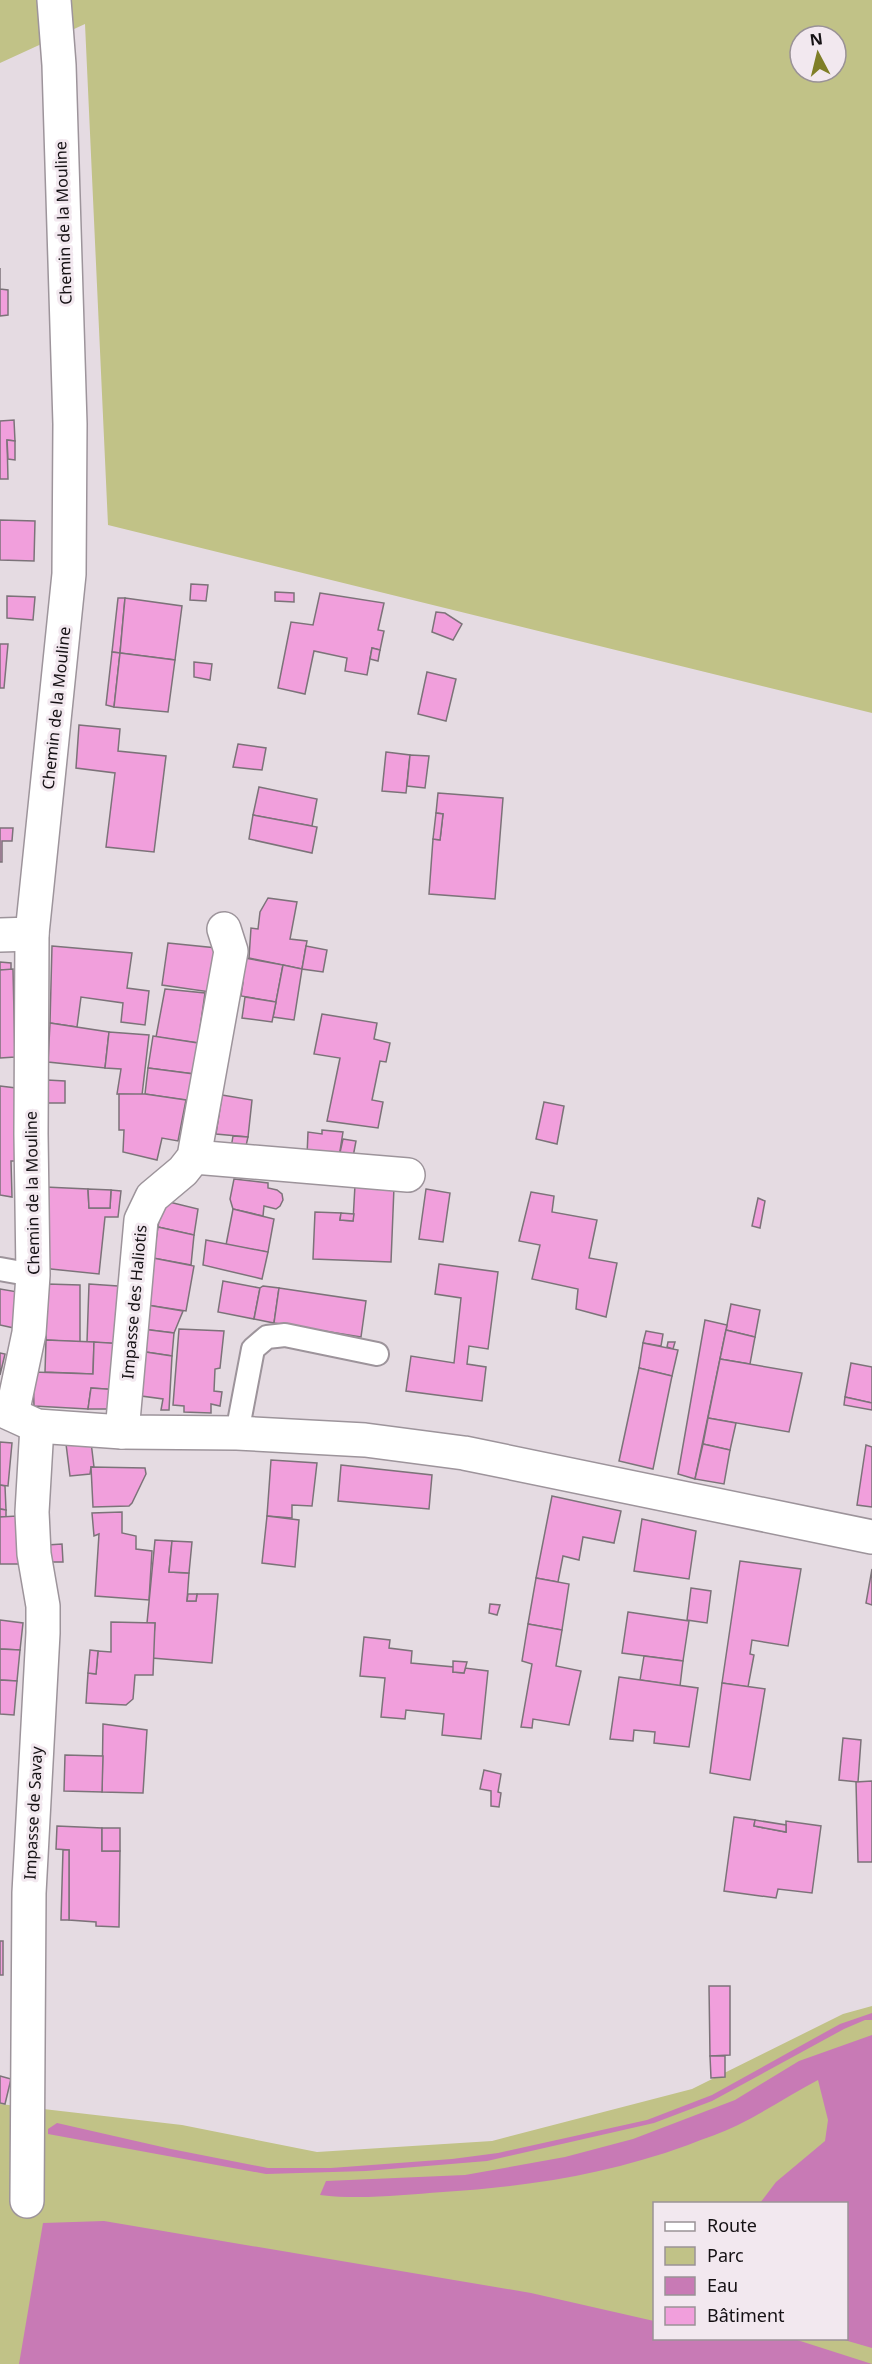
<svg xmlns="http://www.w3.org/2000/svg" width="872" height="2364" font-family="'Noto Sans',sans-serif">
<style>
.green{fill:#c1c287;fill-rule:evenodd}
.water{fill:#c87ab5}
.building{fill:#f19fdc;stroke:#7c7379;stroke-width:1.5}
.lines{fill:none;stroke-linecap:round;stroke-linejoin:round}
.lane-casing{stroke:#9d949b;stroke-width:26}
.street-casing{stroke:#9d949b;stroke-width:36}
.lane{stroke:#fff;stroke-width:22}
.street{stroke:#fff;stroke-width:33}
.labels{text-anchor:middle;stroke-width:6;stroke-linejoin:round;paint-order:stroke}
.street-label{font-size:16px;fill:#151114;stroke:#f2e8ef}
</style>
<rect width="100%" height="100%" fill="#e5dbe2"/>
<g class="green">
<path d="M0,0h872v713l-764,-188 -23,-501 -85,39zM800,36h36v36h-36z"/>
<path d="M872,2006v358h-872v-260l182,21 135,27 175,-11 200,-52 151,-75zM654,2204h192v134h-192z"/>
</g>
<g class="water">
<path d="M872,2013v7h-7l-21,9 -132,72 -58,22 -167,38 -121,10 -100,3 -218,-40v-5l9,-6 114,26 97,19h63l121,-9 46,-6 149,-33 65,-25 128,-71z"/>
<path d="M872,2035v313l-31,-9 5,-1v-134l-86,-1 16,-21 49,-41 3,-21 -10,-40c-27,14 -52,31 -80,45 -16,8 -33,13 -50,20 -83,30 -158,41 -245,47 -41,3 -83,8 -123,3l6,-14 139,-6 100,-18 68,-18 102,-39 64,-39z"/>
<path d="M104,2221l427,72 123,28v17l140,1 78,25h-853l24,-141z"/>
</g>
<g class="building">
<path d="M0,268v21l8,1v25l-8,1z"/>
<path d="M14,420l1,21 -8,-1 1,39h-8v-58z"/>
<path d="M7,440l8,1v19l-7,-1z"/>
<path d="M0,520l35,1 -1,40 -34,-1z"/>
<path d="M191,584l17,1 -2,16 -16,-1z"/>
<path d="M275,592l19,1v9l-19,-1z"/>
<path d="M320,593l64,10 -6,27 6,1 -4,19 -8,-2 -5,27 -22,-4 2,-13 -33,-7 -9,43 -27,-6 13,-66 22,3z"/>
<path d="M7,596l28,1 -2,23 -26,-2z"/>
<path d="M118,598h7l-5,55 -8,-1z"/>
<path d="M125,598l57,8 -7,54 -55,-7z"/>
<path d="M436,612l9,1 17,11 -9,16 -21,-8z"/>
<path d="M0,644h8l-4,44h-4z"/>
<path d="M372,648l8,2 -2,11 -8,-2z"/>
<path d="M112,652l8,1 -6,54 -8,-2z"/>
<path d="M120,653l55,7 -7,52 -54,-5z"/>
<path d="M194,662l18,2 -2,16 -16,-3z"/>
<path d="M427,672l29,7 -10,42 -28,-7z"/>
<path d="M79,725l41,4 -2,22 48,5 -12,96 -48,-5 9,-74 -39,-5z"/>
<path d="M238,744l28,4 -4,22 -29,-3z"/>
<path d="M386,752l24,3 -4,38 -24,-2z"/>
<path d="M410,755l19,1 -4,32 -18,-2z"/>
<path d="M259,787l58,12 -5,27 -59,-11z"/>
<path d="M438,793l65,5 -8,101 -66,-5 4,-55 7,1 3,-26 -7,-1z"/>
<path d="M436,813l7,1 -3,26 -7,-1z"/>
<path d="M253,815l64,12 -5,26 -63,-14z"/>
<path d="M0,828h13l-1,13h-10v21h-2z"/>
<path d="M268,898l29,4 -7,37 17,2 -5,28 -53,-11 2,-30 7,1 2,-17z"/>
<path d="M168,943l49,5 -7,44 -48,-7z"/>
<path d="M52,946l80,7 -5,35 22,3 -4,34 -24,-3 2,-19 -42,-6 -4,30 -27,-4z"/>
<path d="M306,946l21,4 -4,22 -21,-3z"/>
<path d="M239,957l44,8 -7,37 -35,-6 2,-14 -8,-2z"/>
<path d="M0,962l11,1v7h-11z"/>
<path d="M283,965l19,4 -8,51 -21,-3z"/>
<path d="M13,969l2,88 -15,1v-88z"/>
<path d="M165,989l40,4 -7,50 -42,-6z"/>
<path d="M245,997l31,5 -4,20 -30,-4z"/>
<path d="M322,1014l55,9 -3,16 16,4 -4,19 -6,-1 -8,39 11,2 -5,26 -51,-7 13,-63 -26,-4z"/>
<path d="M50,1023l59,9 -4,36 -57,-6z"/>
<path d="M109,1032l40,3 -7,60 -25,-1 4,-25 -16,-1z"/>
<path d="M153,1036l45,7 -4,31 -46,-6z"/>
<path d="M148,1068l46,6 -3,27 -46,-7z"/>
<path d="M47,1080l18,1v22h-19z"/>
<path d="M0,1086l16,2 2,73h-7l1,36 -12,-2z"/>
<path d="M119,1094h26l41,6 -8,41 -16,-3 -5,22 -34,-8 1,-22h-5z"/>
<path d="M222,1095l30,5 -4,37 -32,-3z"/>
<path d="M544,1102l20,4 -7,38 -21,-5z"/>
<path d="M322,1130l21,2 -4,25 -32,-1 1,-24 14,2z"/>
<path d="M233,1136l15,1 -4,18 -14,-1z"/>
<path d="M343,1139l13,2 -3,16h-14z"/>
<path d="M234,1179l34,4v5l9,2 5,4 1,6 -3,6 -4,3 -12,-3 -1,10 -30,-7 -3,-10z"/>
<path d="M355,1185l39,2 -3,75 -78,-3 2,-47 26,1 -1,7 13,1z"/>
<path d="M45,1187l43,2 1,19h21l1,-18 10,1 -3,26h-13l-6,57 -48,-5 -6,-4z"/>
<path d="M88,1189l23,1 -1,18h-21z"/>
<path d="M426,1189l24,4 -7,49 -24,-3z"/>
<path d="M531,1192l23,4 -2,16 45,8 -8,38 28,5 -11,54 -30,-8 2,-20 -46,-10 8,-34 -21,-4z"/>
<path d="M758,1198l7,3 -5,27 -8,-2z"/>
<path d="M165,1201l33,8 -4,26 -36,-8 3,-22z"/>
<path d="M233,1209l41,10 -6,33 -42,-7z"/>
<path d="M341,1213l13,1 -1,7 -13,-1z"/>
<path d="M158,1227l36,8 -3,30 -38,-7z"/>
<path d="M206,1240l62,12 -6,27 -59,-14z"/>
<path d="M153,1258l41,8 -8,45 -39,-6z"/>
<path d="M439,1264l59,8 -10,77 -19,-3 -2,18 19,3 -4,34 -76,-10 5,-35 43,7 7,-65 -26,-4z"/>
<path d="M223,1281l37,7 -6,31 -36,-7z"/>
<path d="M47,1284l33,1v57l-34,-2z"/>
<path d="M89,1284l43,3 -8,57 -37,-2z"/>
<path d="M263,1286l16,2 -5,35 -20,-4 6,-31z"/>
<path d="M279,1288l87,13 -5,36 -87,-14z"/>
<path d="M0,1289l18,3 -4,36 -14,-3z"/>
<path d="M731,1304l29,6 -5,27 -29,-7z"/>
<path d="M147,1305l36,6 -9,22 -32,-4z"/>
<path d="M705,1320l22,5 -32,154 -17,-5z"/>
<path d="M142,1329l32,4 -2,23 -33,-5z"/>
<path d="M179,1329l45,2 -4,37 -5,1 -1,22 8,1 -2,14 -9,-2v9l-27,-1v-6l-11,-1z"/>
<path d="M726,1330l29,7 -5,27 -30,-5z"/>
<path d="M646,1331l17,3 -2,12 -18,-3z"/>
<path d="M46,1340l48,2 -1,32 -48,-2z"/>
<path d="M94,1342l30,2 -4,46 -29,-2 -3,21 -54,-3 -1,-34 60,2z"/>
<path d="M668,1342h7l-2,7 -6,-2z"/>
<path d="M643,1343l35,7 -6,26 -33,-8z"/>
<path d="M139,1351l33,5 -3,54h-8l2,-11 -29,-4z"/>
<path d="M0,1353l5,1 -5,21z"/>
<path d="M720,1359l82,14 -13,59 -81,-14z"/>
<path d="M851,1363l21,4v36l-27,-6z"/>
<path d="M639,1368l33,8 -19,93 -34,-8z"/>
<path d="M91,1388l29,2 -1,19h-31z"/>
<path d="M845,1397l27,6v7l-28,-5z"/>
<path d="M708,1418l28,5 -6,27 -27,-6z"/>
<path d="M0,1442l12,1 -4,43 -8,-1z"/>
<path d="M91,1442l3,25h-3l-1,7 -20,2 -4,-32z"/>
<path d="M703,1444l27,6 -6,34 -29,-5z"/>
<path d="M866,1445l6,2v60l-15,-2z"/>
<path d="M271,1460l46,3 -5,43 -20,-1v13l-25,-2z"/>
<path d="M341,1465l91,10 -3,34 -91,-8z"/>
<path d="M91,1467l54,1 1,6 -14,29 -3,3 -36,1z"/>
<path d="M0,1485l5,1 1,24 -6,-1z"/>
<path d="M552,1496l69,15 -7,32 -31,-6 -4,23 -16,-4 -5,26 -22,-4z"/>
<path d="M0,1509l6,1v7h-6z"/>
<path d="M122,1512v21l14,3v13l16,2 -3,49 -54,-4 4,-62 -5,2 -2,-23z"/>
<path d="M17,1516l5,48h-22v-47z"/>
<path d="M267,1516l32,4 -4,47 -33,-4z"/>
<path d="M642,1519l54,12 -7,48 -55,-8z"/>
<path d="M155,1540l17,1 -3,31 20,1 -2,28h9l1,-7h21l-6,69 -60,-5 3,-35h-8z"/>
<path d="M172,1541l20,1 -3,31 -20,-1z"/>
<path d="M62,1544l1,18h-15l-1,-17z"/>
<path d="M740,1561l61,8 -13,77 -36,-6 -2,14 4,1 -6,32 -26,-4z"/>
<path d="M872,1569v36l-6,-2z"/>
<path d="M536,1578l33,6 -7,46 -34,-6z"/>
<path d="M691,1588l20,3 -4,32 -20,-3z"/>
<path d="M188,1594h9l-1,7h-9z"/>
<path d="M490,1604l10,1 -3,10 -8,-2z"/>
<path d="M628,1612l61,9 -6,40 -61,-8z"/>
<path d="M0,1620l23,3 -3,27 -20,-1z"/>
<path d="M111,1622l44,1 -2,52h-18l-2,24 -7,6 -40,-2 2,-30 8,1 2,-23 13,1z"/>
<path d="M528,1624l34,6 -6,36 25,5 -12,54 -36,-6 -1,9 -11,-1 11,-63 -10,-3z"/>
<path d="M364,1637l26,3 -1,8 23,3 -1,12 43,4 -1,5 11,1 1,-5 23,3 -7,68 -39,-4 2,-21 -38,-4 -1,9 -24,-2 4,-39 -25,-2z"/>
<path d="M0,1649l20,1 -3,31 -17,-1z"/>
<path d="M90,1650l8,1 -2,23 -8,-1z"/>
<path d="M644,1656l39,5 -3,25 -40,-6z"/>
<path d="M453,1661l14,1 -3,11 -11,-1z"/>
<path d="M619,1677l79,11 -9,59 -35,-4 1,-11 -21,-2 -1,11 -23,-2z"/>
<path d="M0,1680l17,1 -3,34 -14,-1z"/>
<path d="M722,1683l43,6 -15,91 -40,-7z"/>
<path d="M103,1724l44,6 -4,63 -41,-1z"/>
<path d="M843,1738l18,2 -3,42 -19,-2z"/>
<path d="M65,1755l38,1 -1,36 -38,-1z"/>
<path d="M484,1770l17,4 -3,18 3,1 -2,14 -8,-1v-15l-11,-2z"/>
<path d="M872,1781v81h-14l-2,-80z"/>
<path d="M734,1817l21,3 -1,6 32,6v-11l35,5 -9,67 -34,-4 -2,9 -52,-7z"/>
<path d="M755,1820l31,5v7l-32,-6z"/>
<path d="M57,1826l45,2v23h18l-1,76 -23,-1v-4l-27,-2v-70l-13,-1z"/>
<rect x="102" y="1828" width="18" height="23"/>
<path d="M63,1850h6v70h-8z"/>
<rect x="0" y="1941" width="3" height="34"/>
<path d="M709,1986h21v69l-20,1z"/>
<path d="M710,2056h15v21l-14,1z"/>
<path d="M0,2076l11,3 -6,25 -5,-1z"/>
</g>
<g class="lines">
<g class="lane-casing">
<g id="lane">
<path d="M0,1269l33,6"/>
<path d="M237,1433l16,-84 14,-12 18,-2 92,19"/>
</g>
</g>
<g class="street-casing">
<g id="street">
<path d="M0,935l32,-1"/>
<path d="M194,1157l214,18"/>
<path d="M0,1409l37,17 85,6 115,1 128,7 99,13 408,84"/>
<path d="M12,1414l17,-81 4,-58 -2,-141 1,-200 37,-360 1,-150 -11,-359 -5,-65"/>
<path d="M122,1432l19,-212 11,-23 31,-26 11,-14 37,-206 -7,-22"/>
<path d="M27,2201l2,-308 14,-260v-27l-9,-52 -2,-42 5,-86"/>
</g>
</g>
<use href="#lane" class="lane"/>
<use href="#street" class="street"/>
</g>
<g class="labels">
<g class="street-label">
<text transform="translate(63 223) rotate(-92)" y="6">Chemin de la Mouline</text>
<text transform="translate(56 708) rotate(-84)" y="6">Chemin de la Mouline</text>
<text transform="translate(32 1193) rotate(-91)" y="6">Chemin de la Mouline</text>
<text transform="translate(134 1302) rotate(-85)" y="6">Impasse des Haliotis</text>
<text transform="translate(33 1813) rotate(-87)" y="6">Impasse de Savay</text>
</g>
</g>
<rect x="653" y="2202" width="195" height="138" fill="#f2e8ef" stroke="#9a9297" stroke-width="1.5"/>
<rect x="665" y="2222" width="30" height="9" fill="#ffffff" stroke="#9a9297" stroke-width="1.5"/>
<text x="707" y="2232" font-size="18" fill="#151114">Route</text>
<rect x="665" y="2247" width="30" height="18" fill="#c1c287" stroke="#9a9297" stroke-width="1.5"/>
<text x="707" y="2262" font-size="18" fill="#151114">Parc</text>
<rect x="665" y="2277" width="30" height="18" fill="#c87ab5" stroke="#9a9297" stroke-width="1.5"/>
<text x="707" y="2292" font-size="18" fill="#151114">Eau</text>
<rect x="665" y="2307" width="30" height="18" fill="#f19fdc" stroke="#9a9297" stroke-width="1.5"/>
<text x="707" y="2322" font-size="18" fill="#151114">Bâtiment</text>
<g transform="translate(818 54) rotate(353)"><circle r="28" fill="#f2e8ef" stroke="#9a9297" stroke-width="1.5"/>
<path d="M0-4.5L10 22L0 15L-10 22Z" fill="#7f7e27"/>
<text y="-9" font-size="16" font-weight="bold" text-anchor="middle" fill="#151114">N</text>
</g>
</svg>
